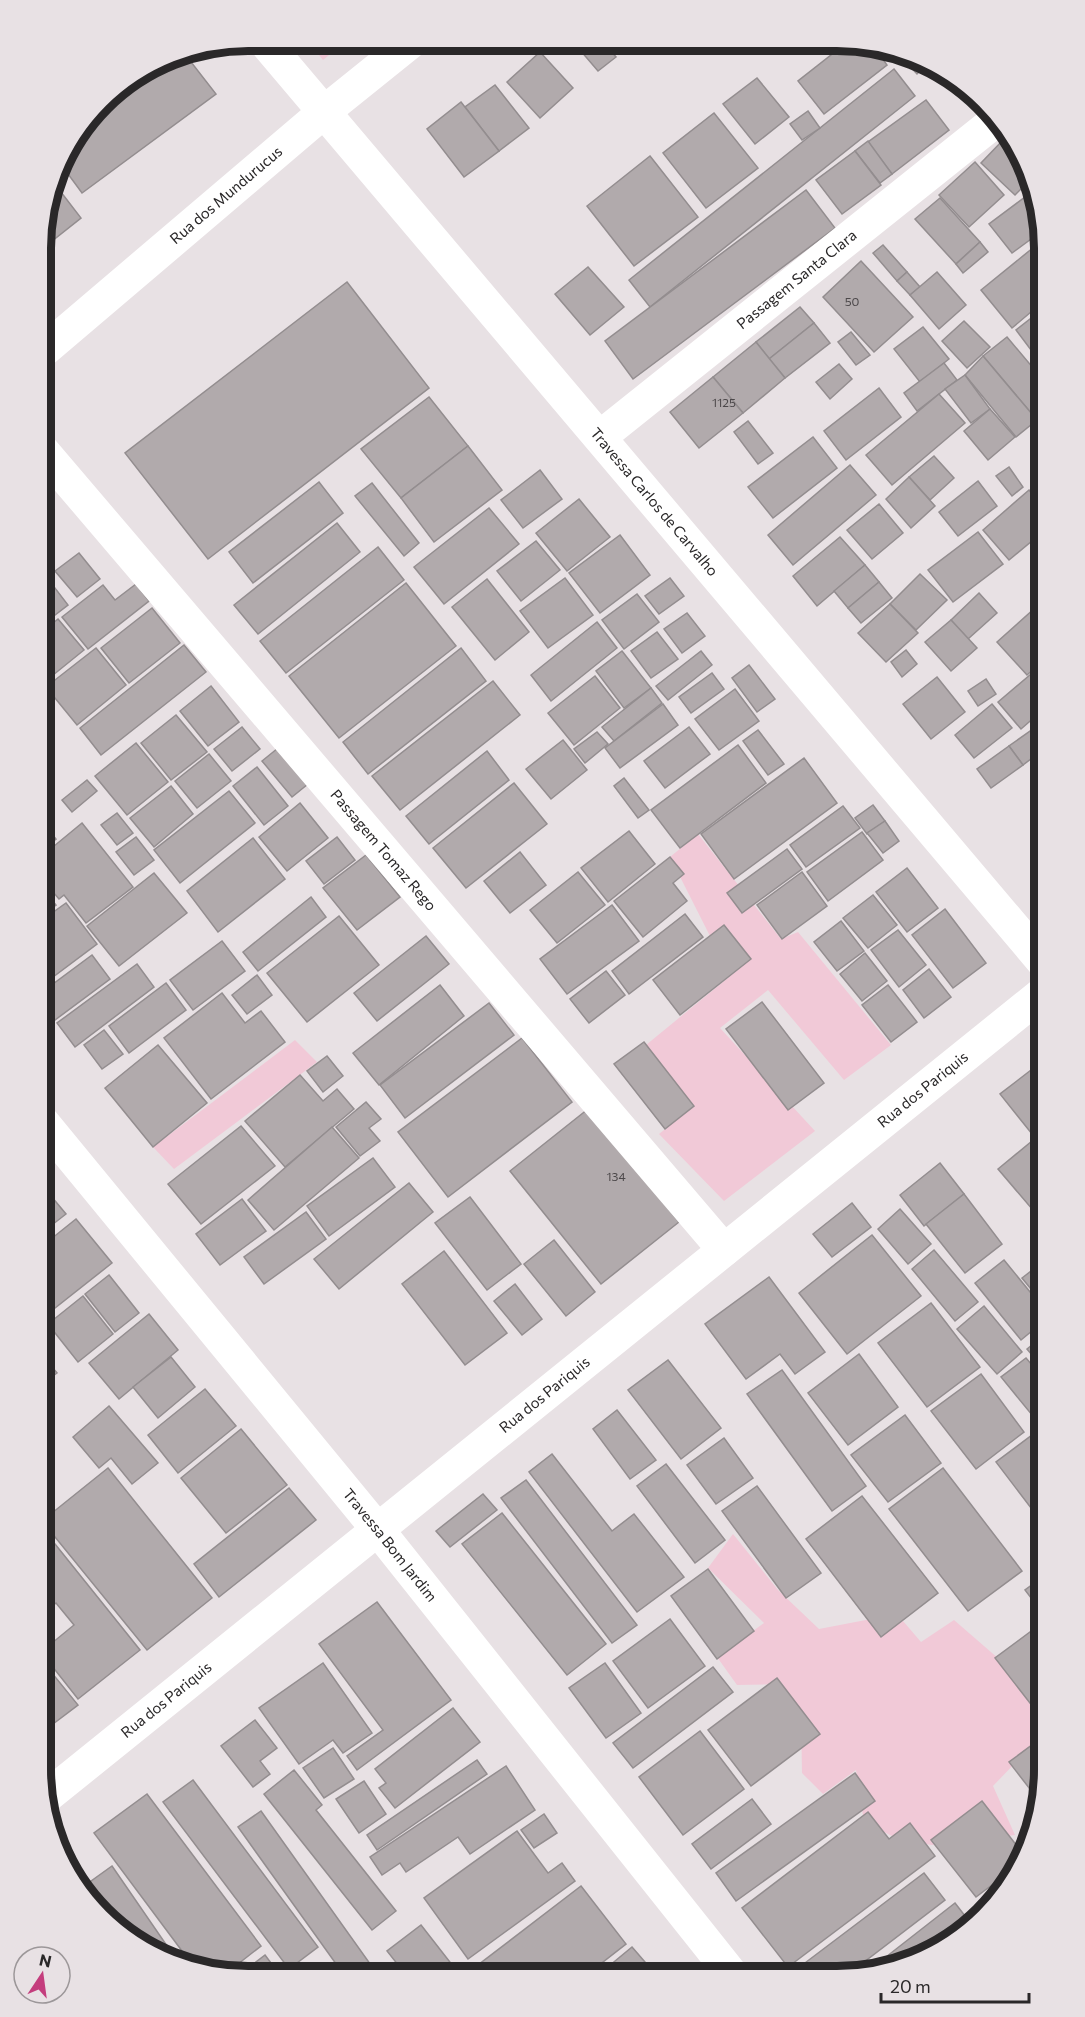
<svg xmlns="http://www.w3.org/2000/svg" width="1085" height="2017" font-family="Commissioner,sans-serif">
<style>
.green{fill:#f1c9d7}
.building{fill:#b1aaac;stroke:#938d8f;stroke-width:1.5}
.lines{fill:none;stroke-linecap:round;stroke-linejoin:round}
.street{stroke:#fff;stroke-width:33}
.labels{text-anchor:middle;stroke-width:5;stroke-linejoin:round;paint-order:stroke}
.number-label{font-size:12px;fill:#4c484a}
.street-label{font-size:15px;fill:#2a2829;stroke:#e8e1e4}
.rim{fill:none;stroke:#2a2829;stroke-width:8}
</style>
<rect width="100%" height="100%" fill="#e8e1e4"/>
<g class="green">
<path d="M308,41h38l-23,19z"/>
<path d="M698,834l83,105 17,-7 93,113 -47,35 -76,-90 -48,38 95,103 -91,70 -65,-67 35,-28 -48,-61 105,-86 -27,-34 -14,11 -40,-79z"/>
<path d="M295,1040l22,22 -143,107 -21,-22z"/>
<path d="M733,1534l45,56 41,39 78,-15 24,28 33,-22 90,78v35l-51,53 22,49 -83,10 -32,-5 -36,-18 -8,-52 -33,24 -21,-21 -1,-57 -19,-32 -45,1 -20,-28 47,-34 -56,-55z"/>
</g>
<g class="building">
<path d="M574,43h30l12,14 -18,14z"/>
<path d="M845,44h27l15,21 -63,49 -26,-33z"/>
<path d="M540,52l33,36 -33,30 -33,-36z"/>
<path d="M184,53l32,41 -134,99 -22,-30 2,-7 49,-64 58,-36z"/>
<path d="M906,58l18,9 -7,7 -13,-14z"/>
<path d="M894,69l21,27 -265,211 -21,-27z"/>
<path d="M757,78l32,39 -34,27 -32,-40z"/>
<path d="M495,85l34,43 -30,23 -34,-44z"/>
<path d="M926,100l23,30 -57,44 -24,-32z"/>
<path d="M461,102l38,49 -35,26 -37,-48z"/>
<path d="M808,111l12,17 -18,12 -12,-16z"/>
<path d="M714,113l44,55 -52,40 -43,-55z"/>
<path d="M1005,138l27,40 -17,17 -34,-32z"/>
<path d="M868,141l24,33 -12,9 -25,-32z"/>
<path d="M855,151l26,34 -39,29 -26,-34z"/>
<path d="M650,156l48,61 -64,49 -47,-60z"/>
<path d="M975,162l29,33 -35,32 -30,-32z"/>
<path d="M54,183l27,35 -39,31v-28z"/>
<path d="M1035,189l2,15 -8,-10z"/>
<path d="M806,190l29,38 -202,151 -28,-38z"/>
<path d="M1029,194l8,10 5,27 -30,22 -23,-29z"/>
<path d="M940,198l40,44 -24,22 -41,-45z"/>
<path d="M1043,240l1,8v12l-10,-13z"/>
<path d="M980,242l8,10 -25,21 -7,-9z"/>
<path d="M883,245l24,27 -10,9 -24,-28z"/>
<path d="M1034,247l10,13v41l-32,27 -31,-38z"/>
<path d="M861,261l52,56 -39,35 -51,-55z"/>
<path d="M588,267l36,40 -34,28 -35,-41z"/>
<path d="M907,272l13,15 -10,8 -13,-14z"/>
<path d="M937,272l29,33 -27,24 -29,-34z"/>
<path d="M347,282l82,106 -221,171 -83,-106z"/>
<path d="M800,307l14,16 -45,36 -13,-17z"/>
<path d="M1044,308v51l-4,3 -24,-32z"/>
<path d="M964,321l26,26 -23,21 -25,-27z"/>
<path d="M814,323l16,20 -45,35 -16,-19z"/>
<path d="M923,327l26,32 -29,23 -26,-33z"/>
<path d="M851,332l19,23 -14,10 -18,-23z"/>
<path d="M1007,337l37,44v33l-7,6 -54,-64z"/>
<path d="M756,342l29,36 -42,35 -30,-36z"/>
<path d="M983,356l54,64 -21,17 -51,-62z"/>
<path d="M944,363l13,17 -40,31 -13,-18z"/>
<path d="M839,364l13,15 -22,20 -14,-17z"/>
<path d="M965,375l25,34 -19,14 -26,-34z"/>
<path d="M713,377l30,36 -44,35 -29,-36z"/>
<path d="M879,388l22,29 -55,43 -22,-29z"/>
<path d="M939,394l26,29 -73,62 -26,-30z"/>
<path d="M429,397l39,49 -67,52 -40,-49z"/>
<path d="M990,409l25,28 -27,23 -24,-29z"/>
<path d="M748,421l25,32 -15,11 -24,-32z"/>
<path d="M813,437l24,31 -64,50 -25,-31z"/>
<path d="M468,446l34,44 -68,52 -33,-44z"/>
<path d="M934,456l20,22 -24,22 -21,-23z"/>
<path d="M1044,459v17l-8,-11z"/>
<path d="M850,465l26,30 -83,70 -25,-30z"/>
<path d="M1009,467l14,20 -11,9 -16,-20z"/>
<path d="M540,470l22,29 -39,29 -22,-28z"/>
<path d="M909,477l26,29 -24,22 -25,-29z"/>
<path d="M978,481l19,25 -39,30 -19,-24z"/>
<path d="M319,482l24,31 -90,70 -24,-31z"/>
<path d="M372,483l47,60 -15,13 -49,-60z"/>
<path d="M1029,490l15,19v22l-35,29 -26,-30z"/>
<path d="M579,499l31,38 -43,34 -31,-38z"/>
<path d="M879,504l24,29 -31,26 -25,-29z"/>
<path d="M489,508l30,36 -75,60 -30,-37z"/>
<path d="M337,523l23,29 -102,82 -24,-29z"/>
<path d="M978,532l25,32 -50,38 -25,-32z"/>
<path d="M620,535l30,40 -50,38 -31,-40z"/>
<path d="M840,537l25,28 -48,41 -24,-30z"/>
<path d="M536,541l24,29 -39,31 -24,-30z"/>
<path d="M378,547l26,33 -118,93 -26,-32z"/>
<path d="M79,553l21,26 -23,18 -22,-26z"/>
<path d="M865,565l14,17 -31,26 -14,-17z"/>
<path d="M920,574l27,26 -31,30 -26,-26z"/>
<path d="M565,578l28,37 -45,33 -28,-37z"/>
<path d="M670,578l14,18 -25,18 -14,-18z"/>
<path d="M48,579l20,26 -26,20v-42z"/>
<path d="M487,579l42,53 -34,28 -43,-53z"/>
<path d="M879,582l13,16 -31,25 -13,-15z"/>
<path d="M406,583l50,63 -117,92 -50,-62z"/>
<path d="M136,584l13,17 -61,48 -26,-32 41,-32 12,15z"/>
<path d="M979,593l18,20 -29,26 -17,-19z"/>
<path d="M637,594l22,28 -35,27 -22,-29z"/>
<path d="M1044,600v60l-17,15 -30,-33z"/>
<path d="M890,604l28,29 -32,29 -28,-29z"/>
<path d="M152,608l28,35 -51,40 -28,-35z"/>
<path d="M687,613l18,23 -23,17 -18,-24z"/>
<path d="M58,619l26,31 -42,34v-52z"/>
<path d="M951,620l26,28 -26,23 -26,-29z"/>
<path d="M597,622l20,26 -66,53 -20,-26z"/>
<path d="M657,632l21,27 -27,19 -20,-27z"/>
<path d="M184,645l22,27 -105,83 -21,-27z"/>
<path d="M96,648l30,37 -49,40 -31,-38z"/>
<path d="M461,648l25,33 -118,93 -25,-32z"/>
<path d="M906,650l11,14 -15,13 -11,-15z"/>
<path d="M622,651l29,37 -27,20 -28,-37z"/>
<path d="M701,651l11,14 -44,35 -12,-14z"/>
<path d="M1044,663v46l-23,20 -23,-27z"/>
<path d="M749,665l26,34 -18,13 -25,-34z"/>
<path d="M712,673l12,16 -33,24 -12,-16z"/>
<path d="M595,676l25,32 -46,37 -26,-32z"/>
<path d="M937,677l28,35 -34,27 -28,-35z"/>
<path d="M986,679l10,15 -18,12 -10,-15z"/>
<path d="M493,681l27,34 -120,95 -28,-34z"/>
<path d="M211,686l28,36 -31,24 -28,-35z"/>
<path d="M651,688l11,15 -48,38 -12,-14z"/>
<path d="M735,689l24,32 -40,29 -24,-31z"/>
<path d="M663,704l15,21 -58,43 -15,-20z"/>
<path d="M992,704l20,24 -38,30 -19,-23z"/>
<path d="M176,715l31,37 -36,28 -30,-37z"/>
<path d="M1040,724l4,6v19l-21,16 -14,-19z"/>
<path d="M242,727l18,22 -28,22 -18,-22z"/>
<path d="M689,727l21,27 -45,34 -21,-27z"/>
<path d="M758,730l26,34 -16,11 -25,-34z"/>
<path d="M597,732l11,12 -23,19 -11,-14z"/>
<path d="M42,736l10,13 -10,7z"/>
<path d="M563,740l24,30 -36,29 -25,-30z"/>
<path d="M136,743l32,39 -41,33 -32,-39z"/>
<path d="M283,744l30,36 -21,17 -30,-36z"/>
<path d="M738,745l28,38 -86,65 -29,-38z"/>
<path d="M1009,746l14,19 -32,23 -14,-19z"/>
<path d="M487,751l22,29 -80,64 -23,-28z"/>
<path d="M209,754l22,27 -34,27 -22,-27z"/>
<path d="M804,758l33,45 -103,76 -33,-45z"/>
<path d="M257,767l31,39 -24,19 -31,-39z"/>
<path d="M624,778l25,32 -11,8 -24,-32z"/>
<path d="M87,780l10,11 -25,21 -10,-12z"/>
<path d="M514,783l33,41 -81,64 -33,-40z"/>
<path d="M171,786l22,28 -39,33 -24,-29z"/>
<path d="M229,791l26,32 -75,60 -26,-33z"/>
<path d="M300,803l28,35 -41,33 -28,-34z"/>
<path d="M873,805l12,16 -18,13 -12,-16z"/>
<path d="M843,806l17,22 -54,39 -16,-22z"/>
<path d="M117,813l16,20 -16,12 -16,-20z"/>
<path d="M42,821l14,18 -14,11z"/>
<path d="M885,821l14,20 -16,12 -16,-20z"/>
<path d="M82,823l51,64 -47,36 -22,-28 -5,4 -18,-21 1,-22z"/>
<path d="M629,831l26,33 -47,38 -27,-34z"/>
<path d="M862,832l21,28 -55,41 -21,-29z"/>
<path d="M136,837l18,23 -20,15 -18,-23z"/>
<path d="M337,837l18,23 -31,24 -18,-23z"/>
<path d="M253,838l32,41 -67,53 -31,-41z"/>
<path d="M787,849l15,20 -60,44 -15,-20z"/>
<path d="M520,852l26,33 -36,28 -26,-32z"/>
<path d="M366,855l34,42 -43,33 -34,-42z"/>
<path d="M670,857l14,17 -11,9 14,18 -44,36 -29,-36z"/>
<path d="M907,868l31,40 -31,24 -31,-40z"/>
<path d="M578,872l27,33 -48,38 -27,-33z"/>
<path d="M802,872l25,34 -45,33 -25,-34z"/>
<path d="M154,873l33,40 -68,53 -32,-40z"/>
<path d="M41,886l15,19 -15,11z"/>
<path d="M873,895l24,30 -29,23 -25,-30z"/>
<path d="M311,897l15,20 -68,54 -15,-19z"/>
<path d="M66,903l31,41 -56,42v-65z"/>
<path d="M612,905l27,36 -72,53 -27,-35z"/>
<path d="M945,909l41,54 -33,25 -41,-53z"/>
<path d="M685,914l18,23 -74,57 -17,-23z"/>
<path d="M339,916l40,49 -72,57 -40,-49z"/>
<path d="M841,921l23,30 -27,20 -23,-29z"/>
<path d="M724,925l27,34 -71,56 -27,-35z"/>
<path d="M898,930l28,35 -27,22 -28,-37z"/>
<path d="M426,936l23,28 -72,57 -23,-28z"/>
<path d="M222,941l23,30 -52,39 -23,-30z"/>
<path d="M865,953l22,28 -25,20 -22,-27z"/>
<path d="M92,955l18,24 -63,47 -6,-8v-25z"/>
<path d="M137,964l17,23 -79,60 -18,-24z"/>
<path d="M929,969l22,28 -27,21 -21,-28z"/>
<path d="M606,971l19,24 -36,28 -19,-24z"/>
<path d="M257,975l15,20 -25,19 -15,-19z"/>
<path d="M166,983l20,27 -57,43 -20,-27z"/>
<path d="M440,985l24,31 -85,69 -26,-32z"/>
<path d="M888,985l29,37 -26,20 -29,-37z"/>
<path d="M222,993l23,30 16,-12 24,31 -74,57 -47,-61z"/>
<path d="M762,1002l62,81 -36,27 -62,-81z"/>
<path d="M489,1003l25,32 -109,83 -25,-33z"/>
<path d="M104,1030l19,24 -21,15 -18,-24z"/>
<path d="M522,1038l50,64 -124,95 -50,-65z"/>
<path d="M644,1042l50,64 -29,23 -51,-65z"/>
<path d="M158,1045l49,58 -54,44 -48,-59z"/>
<path d="M327,1056l16,20 -20,16 -16,-21z"/>
<path d="M1044,1060v72l-8,7 -36,-45z"/>
<path d="M300,1075l23,26 14,-12 17,20 -69,58 -40,-46z"/>
<path d="M366,1102l15,17 -12,9 11,13 -20,15 -24,-29z"/>
<path d="M588,1109l91,113 -78,62 -91,-113z"/>
<path d="M241,1126l34,40 -74,58 -33,-40z"/>
<path d="M332,1127l27,31 -85,72 -26,-30z"/>
<path d="M1032,1141l12,14v68l-46,-54z"/>
<path d="M373,1158l22,29 -66,49 -22,-30z"/>
<path d="M940,1163l24,31 -40,32 -24,-31z"/>
<path d="M409,1183l24,29 -94,77 -25,-30z"/>
<path d="M41,1184l25,30 -23,18 -2,-3z"/>
<path d="M964,1194l38,50 -37,29 -39,-49z"/>
<path d="M470,1197l51,67 -34,26 -52,-67z"/>
<path d="M242,1199l24,32 -46,34 -24,-31z"/>
<path d="M852,1203l19,24 -39,30 -19,-23z"/>
<path d="M900,1209l31,35 -23,20 -30,-35z"/>
<path d="M306,1212l20,27 -62,45 -20,-27z"/>
<path d="M76,1219l36,44 -62,49 -9,-11v-54z"/>
<path d="M872,1235l49,61 -74,58 -48,-61z"/>
<path d="M554,1240l41,52 -29,24 -42,-52z"/>
<path d="M934,1250l44,52 -23,19 -43,-52z"/>
<path d="M444,1251l63,82 -42,32 -63,-81z"/>
<path d="M1004,1260l40,49v12l-23,19 -46,-57z"/>
<path d="M1044,1261v44l-22,-27z"/>
<path d="M109,1275l30,38 -24,19 -30,-38z"/>
<path d="M769,1277l56,75 -30,22 -15,-20 -34,25 -41,-55z"/>
<path d="M515,1284l27,35 -20,16 -28,-34z"/>
<path d="M83,1296l30,38 -35,28 -30,-38z"/>
<path d="M931,1303l49,64 -53,40 -49,-64z"/>
<path d="M984,1306l38,46 -25,22 -40,-45z"/>
<path d="M149,1314l29,36 -59,49 -30,-36z"/>
<path d="M1044,1335v34l-17,-20z"/>
<path d="M41,1354l16,19 -16,12z"/>
<path d="M859,1354l39,53 -50,38 -40,-52z"/>
<path d="M171,1357l24,30 -37,31 -25,-31z"/>
<path d="M1026,1358l18,21v36l-7,6 -36,-44z"/>
<path d="M668,1360l53,68 -40,31 -53,-69z"/>
<path d="M782,1370l84,116 -34,25 -85,-117z"/>
<path d="M981,1374l43,58 -48,37 -45,-58z"/>
<path d="M205,1389l31,37 -58,47 -30,-38z"/>
<path d="M109,1406l49,57 -26,21 -21,-26 -12,10 -26,-31z"/>
<path d="M617,1410l39,50 -26,19 -37,-50z"/>
<path d="M905,1415l36,48 -53,39 -37,-47z"/>
<path d="M1044,1426v99l-48,-63z"/>
<path d="M241,1429l46,56 -61,48 -45,-55z"/>
<path d="M41,1435l7,9 -7,5z"/>
<path d="M724,1438l29,40 -37,26 -29,-39z"/>
<path d="M552,1454l60,77 22,-17 50,63 -47,35 -108,-140z"/>
<path d="M666,1464l59,76 -30,23 -58,-77z"/>
<path d="M108,1468l104,130 -65,52 -105,-129z"/>
<path d="M943,1468l79,103 -54,40 -79,-102z"/>
<path d="M526,1480l111,145 -25,18 -111,-145z"/>
<path d="M757,1486l64,87 -35,25 -64,-87z"/>
<path d="M289,1488l27,32 -97,77 -25,-33z"/>
<path d="M41,1493l8,10 -8,7z"/>
<path d="M483,1494l14,16 -47,37 -14,-16z"/>
<path d="M862,1496l76,97 -57,44 -75,-98z"/>
<path d="M502,1513l104,131 -39,31 -105,-131z"/>
<path d="M41,1538l6,8 -6,4z"/>
<path d="M55,1544l85,106 -62,49 -37,-47 33,-27 -18,-22 -15,12v-60z"/>
<path d="M708,1569l46,62 -37,28 -46,-63z"/>
<path d="M1044,1576v39l-19,-25z"/>
<path d="M377,1602l74,98 -94,70 -10,-14 36,-26 -64,-86z"/>
<path d="M670,1619l35,47 -57,42 -35,-47z"/>
<path d="M1038,1626l6,7v80l-4,3 -45,-58z"/>
<path d="M43,1662l35,43 -25,19 -12,-16v-45z"/>
<path d="M323,1663l49,70 -29,20 -10,-13 -34,24 -40,-56z"/>
<path d="M605,1663l36,50 -35,25 -37,-50z"/>
<path d="M713,1667l20,25 -100,76 -20,-25z"/>
<path d="M777,1678l43,56 -69,52 -43,-56z"/>
<path d="M453,1708l27,34 -85,66 -16,-20 7,-5 -11,-14z"/>
<path d="M255,1720l22,28 -17,13 10,13 -17,13 -32,-41z"/>
<path d="M700,1731l44,58 -61,46 -44,-58z"/>
<path d="M1044,1736v47l-4,19 -31,-40z"/>
<path d="M333,1748l21,31 -30,19 -21,-30z"/>
<path d="M477,1760l10,14 -110,76 -10,-15z"/>
<path d="M506,1766l29,44 -65,44 -12,-17 -52,35 -6,-9 -18,12 -12,-18z"/>
<path d="M294,1770l28,35 -6,5 80,101 -24,19 -108,-136z"/>
<path d="M855,1773l20,28 -139,100 -20,-28z"/>
<path d="M193,1780l125,167 -29,22 -126,-167z"/>
<path d="M364,1781l22,33 -27,19 -23,-34z"/>
<path d="M147,1794l114,152 -37,29 -33,-12 -97,-130z"/>
<path d="M752,1799l19,25 -60,45 -19,-25z"/>
<path d="M982,1801l42,54 -7,11 -41,31 -45,-57z"/>
<path d="M261,1811l117,164h-34l-106,-148z"/>
<path d="M868,1812l21,27 21,-16 25,33 -147,111 -46,-59z"/>
<path d="M544,1814l13,19 -23,15 -13,-18z"/>
<path d="M517,1831l31,42 14,-10 13,18 -107,78 -44,-61z"/>
<path d="M112,1866l62,90 -53,-23 -38,-38 -3,-6z"/>
<path d="M924,1873l21,27 -98,75 -50,1 -4,-4z"/>
<path d="M581,1886l45,58 -41,32 -99,-1 -8,-10z"/>
<path d="M955,1903l17,22 -9,9 -59,31 -36,6z"/>
<path d="M421,1925l39,50h-54l-19,-24z"/>
<path d="M632,1947l19,22 -8,7h-46z"/>
<path d="M265,1955l15,20h-41z"/>
</g>
<g class="lines">
<g class="street">
<path id="s1" d="M264,41l780,922"/>
<path id="s2" d="M42,352l282,-240 87,-70"/>
<path id="s3" d="M600,437l394,-315"/>
<path id="s4" d="M42,450l682,800"/>
<path id="s5" d="M41,1120l337,410 355,446"/>
<path id="s6" d="M45,1798l999,-806"/>
</g>
</g>
<g class="labels">
<g class="number-label">
<text x="852" y="306">50</text>
<text x="724" y="407">1125</text>
<text x="616" y="1181">134</text>
</g>
<g class="street-label">
<text dy="5" stroke="none"><textPath href="#s2" startOffset="242">Rua dos Mundurucus</textPath></text>
<text dy="5" stroke="none"><textPath href="#s3" startOffset="252">Passagem Santa Clara</textPath></text>
<text dy="5" stroke="none"><textPath href="#s1" startOffset="604">Travessa Carlos de Carvalho</textPath></text>
<text dy="5" stroke="none"><textPath href="#s4" startOffset="526">Passagem Tomaz Rego</textPath></text>
<text dy="5" stroke="none"><textPath href="#s6" startOffset="1128">Rua dos Pariquis</textPath></text>
<text dy="5" stroke="none"><textPath href="#s6" startOffset="642">Rua dos Pariquis</textPath></text>
<text dy="5" stroke="none"><textPath href="#s5" startOffset="550">Travessa Bom Jardim</textPath></text>
<text dy="5" stroke="none"><textPath href="#s6" startOffset="156">Rua dos Pariquis</textPath></text>
</g>
</g>
<path d="M0 0H1085V2017H0ZM248 51H837A197 197 0 0 1 1034 248V1769A197 197 0 0 1 837 1966H248A197 197 0 0 1 51 1769V248A197 197 0 0 1 248 51Z" fill="#e8e1e4" fill-rule="evenodd"/>
<path class="rim" d="M248 51H837A197 197 0 0 1 1034 248V1769A197 197 0 0 1 837 1966H248A197 197 0 0 1 51 1769V248A197 197 0 0 1 248 51Z"/>
<g transform="translate(42 1975) rotate(13)"><circle r="28" fill="#e8e1e4" stroke="#9c9799" stroke-width="1.5"/>
<path d="M0-4.5L10 22L0 15L-10 22Z" fill="#c43d7d"/>
<text y="-9" font-size="16" font-weight="bold" text-anchor="middle" fill="#2a2829">N</text>
</g>
<path d="M881 1993v9h148v-9" fill="none" stroke="#2a2829" stroke-width="3"/>
<text x="890" y="1993" font-size="18" fill="#2a2829" stroke="#e8e1e4" stroke-width="4.5" paint-order="stroke">20 m</text>
</svg>
